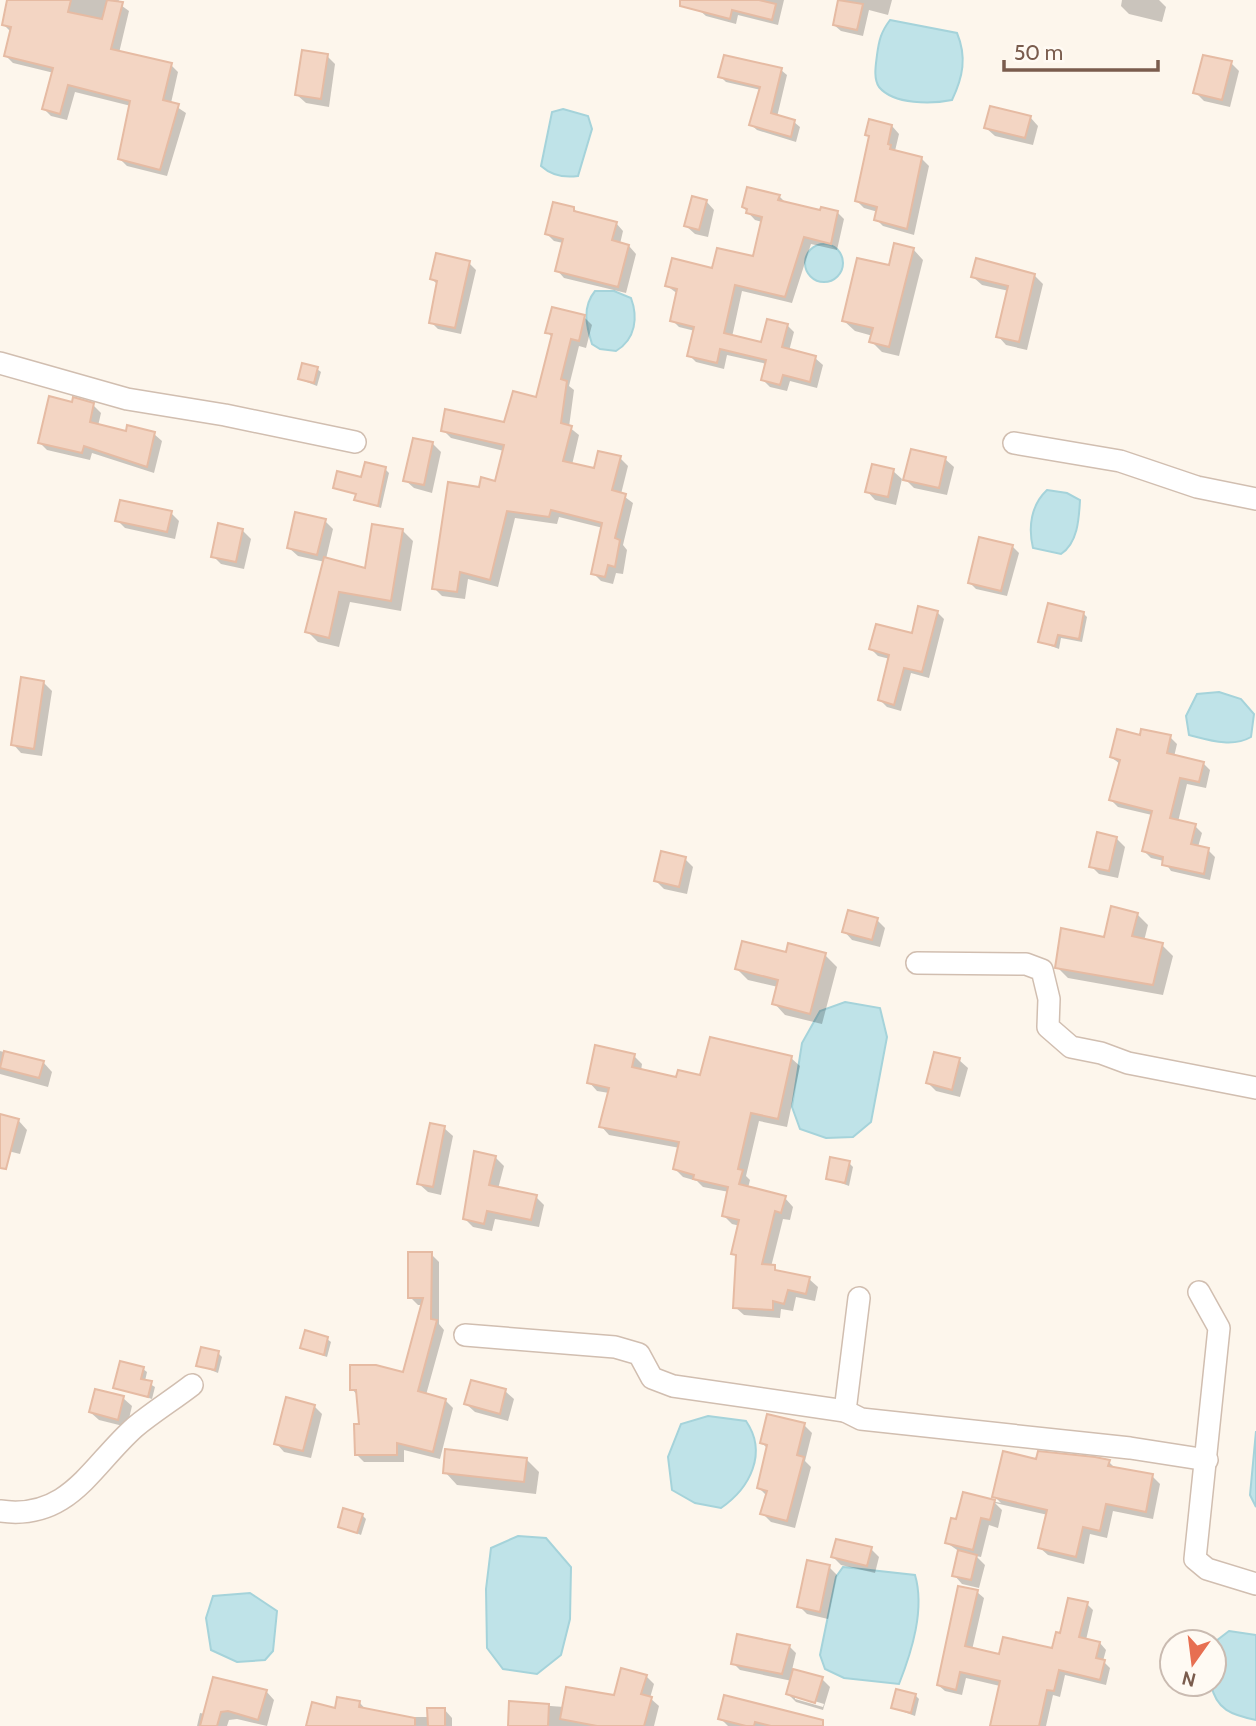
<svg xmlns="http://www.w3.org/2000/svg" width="1256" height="1726" font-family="Cabin,sans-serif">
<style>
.water{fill:#bfe3e8;stroke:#a5d3da;stroke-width:2}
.shadow{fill:#0003;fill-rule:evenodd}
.building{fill:#f3d5c3;stroke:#e6bba3;stroke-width:2}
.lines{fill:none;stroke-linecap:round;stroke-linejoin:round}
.street-casing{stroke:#d1beb0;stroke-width:24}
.street{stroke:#fff;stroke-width:21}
</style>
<rect width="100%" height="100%" fill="#fdf6ec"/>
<g class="water">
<path d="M890,20l67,13c10,24 6,44 -5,67 -20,4 -58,5 -73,-13 -6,-9 -3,-23 -2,-32 2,-15 4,-23 13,-35z"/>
<path d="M563,109l25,7 4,13 -14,47c-14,2 -27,-1 -37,-10l11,-54z"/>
<circle cx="824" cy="263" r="19"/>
<path d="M595,291h19l17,7c7,19 5,41 -15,53l-16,-2 -8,-5c-6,-19 -10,-37 3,-53z"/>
<path d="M1047,490l20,3 13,7c-1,18 -2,43 -19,54l-28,-6c-5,-21 -2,-43 14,-58z"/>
<path d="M1219,692l22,7 13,15 -3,23c-19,11 -42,3 -62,-2l-3,-19 11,-22z"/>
<path d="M845,1002l35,6 7,29 -16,85 -18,15 -27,1 -26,-9 -8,-22 10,-64 18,-32z"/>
<path d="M708,1416l38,5c22,32 4,67 -25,87l-26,-5 -23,-13 -4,-33 13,-33z"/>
<path d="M1256,1431v76l-6,-12z"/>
<path d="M518,1536l28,2 25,29 -1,52 -9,36 -24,19 -34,-5 -16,-21 -1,-59 5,-41z"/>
<path d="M843,1567l72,8c10,34 -3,76 -16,109l-55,-6 -19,-9 -5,-14 16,-78z"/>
<path d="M250,1593l27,18 -4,40 -8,9 -28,2 -26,-12 -5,-32 7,-22z"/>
<path d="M1229,1631l27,4v85c-24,-5 -40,-10 -45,-36h3l2,-43z"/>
</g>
<g class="shadow">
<path d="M9,0h110l-1,3 11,8 -10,42 52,12 7,7 -7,31 15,10 -19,63 -40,-10 -7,-7 11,-53 -56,-14 -8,28 -16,-4 -7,-7 10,-36 -41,-10 -7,-7 5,-24 -7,-7z"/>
<path d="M702,0h82l-6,25 -40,-10 -2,9 -30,-8 -7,-6z"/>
<path d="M840,0h52l-4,15 -19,-5 -6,26 -22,-5 -7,-6z"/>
<path d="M1122,0h37l7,7 -4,15 -33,-8 -8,-8z"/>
<path d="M327,56l8,8 -6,43 -23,-4 -9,-8z"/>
<path d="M1231,63l8,8 -9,36 -26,-6 -9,-9z"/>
<path d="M781,70l6,5 -10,42 17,5 6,5 -4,15 -39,-12 -6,-5 10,-35 -35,-8 -6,-6z"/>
<path d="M1030,117l8,9 -5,19 -38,-9 -9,-8z"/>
<path d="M892,126l7,8 -4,17 27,8 7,7 -15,69 -31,-9 -7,-7 2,-7 -14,-4 -7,-7 13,-62 -3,-4z"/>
<path d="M779,196l8,8 34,8h16l7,7 -7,31 -26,-6 -19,59 -50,-12 -10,46 31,7 24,-19 7,7 -5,19 26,7 8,7 -6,23 -27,-7 -3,10 -17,-4 -7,-7 4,-16 -40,-9 -3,14 -28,-7 -7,-7 6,-24 -16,-4 -7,-7 6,-26 -11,-8 87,-27 8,-37 -7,-2 -12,-13z"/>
<path d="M706,201l8,9 -6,27 -13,-3 -9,-8z"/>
<path d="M574,209l5,5 37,9 7,8 -3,13 9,2 7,8 -10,39 -62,-15 -7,-8 6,-27 -9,-2 -7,-7z"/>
<path d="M913,249l10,11 -24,96 -17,-4 -11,-11 2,-5 -18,-5 -11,-10 46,-54z"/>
<path d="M469,263l7,7 -15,64 -23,-5 -7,-7 7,-37 -6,-6z"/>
<path d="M1034,275l9,9 -16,66 -21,-5 -8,-9 11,-45 -27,-6 -9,-8z"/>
<path d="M584,317l8,8 -6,23 -7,-2 -10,40 5,4 -5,37 10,8 -7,30 23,6 25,-13 8,8 -7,28 12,9 -10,42 4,5 -4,24 -7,-1 -3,11 -12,-3 -8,-8 10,-45 -44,-11 -2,7 -42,-6 -17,69 -30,-8 -3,20 -23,-3 -8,-8 46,-99 16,-6 8,-32 -53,-13 -8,-8 62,-6 32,-25 16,-61 -6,-6z"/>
<path d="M317,369l4,3 -4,14 -18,-7z"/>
<path d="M73,404l20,1 8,8 -3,13 29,7 27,1 8,7 -8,32 -62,-20 -2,7 -43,-10 -8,-8z"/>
<path d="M433,444l8,8 -9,41 -18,-5 -9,-8z"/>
<path d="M945,459l9,8 -7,28 -33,-7 -9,-9z"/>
<path d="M385,469l4,4 -8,35 -25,-9 8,-4 -29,-8z"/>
<path d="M893,471l9,8 -6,26 -21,-5 -8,-9z"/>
<path d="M171,513l8,8 -4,18 -50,-11 -8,-8z"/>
<path d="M325,521l8,8 -7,30 40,11 36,-40 11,11 -12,70 -51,-9 -11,45 -21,-5 -11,-11 18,-69 -27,-6 -9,-8z"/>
<path d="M242,530l9,9 -7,30 -23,-5 -8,-8z"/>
<path d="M1013,547l6,6 -12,43 -31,-7 -6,-6z"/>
<path d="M937,612l7,7 -15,59 -18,-5 -10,38 -14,-4 -7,-7 10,-41 -12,-3 -7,-7 42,-13z"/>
<path d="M1084,614l3,3 -5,25 -21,-4 -2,11 -19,-7z"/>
<path d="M44,683l8,8 -10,65 -21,-3 -8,-9z"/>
<path d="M1141,737h29l7,7 -3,13 29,6 7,7 -4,18 -19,-4 -9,38 17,4 7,7 -4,14 10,3 7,7 -5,23 -39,-9 -7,-10 -13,-3 -7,-7 8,-36 -34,-8 -7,-7 9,-36 -9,-7z"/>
<path d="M1116,838l9,9 -7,31 -19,-4 -8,-8z"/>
<path d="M685,859l8,8 -6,27 -23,-5 -8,-8z"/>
<path d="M1137,914l11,11 -4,16 18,4 11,11 -10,39 -95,-17 -11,-11 48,-28z"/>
<path d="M877,920l8,8 -5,19 -28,-7 -8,-9z"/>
<path d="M787,954l38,1 12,12 -15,57 -37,-9 -11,-12 4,-16 -30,-7 -11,-11z"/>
<path d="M0,1051l43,11 9,10 -4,15 -48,-13z"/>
<path d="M634,1056l8,8 -1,7 36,8 114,-21 9,8 -13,61 -28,-6 -13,55 4,4 -2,8 37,10 8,9 -3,13 -7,-1 -12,48 9,6 29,6 9,8 -3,14 -19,-4 -3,14 -12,-2 -1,9 -36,-3 -9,-8 3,-49 -5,-5 7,-27 -8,-2 -8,-8 5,-24 -26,-5 -6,-6 -14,-4 -8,-8 5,-21 -71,-13 -8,-9 8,-33 -12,-2 -8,-9z"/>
<path d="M959,1060l9,8 -8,29 -24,-6 -8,-8z"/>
<path d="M0,1116l18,4 9,10 -7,24 -20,-5z"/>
<path d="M444,1128l9,8 -12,59 -13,-3 -9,-8z"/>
<path d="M495,1157l9,9 -6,23 38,8 8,8 -5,22 -44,-8 -3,12 -19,-4 -8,-8z"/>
<path d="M849,1163l4,4 -4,19 -21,-8z"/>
<path d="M431,1254l8,8v62l5,6 -18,65 19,5 8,8 -13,51 -36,-9v12h-40l-8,-8 4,-28 -2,-30 -6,-7 53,-15 17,-69h-4l-8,-8z"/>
<path d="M327,1339l4,3 -4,15 -25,-9z"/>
<path d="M218,1353l4,4 -4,16 -20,-8z"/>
<path d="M143,1369l4,3 -2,9 10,6 -3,12 -37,-12z"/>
<path d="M505,1391l9,8 -6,22 -33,-9 -9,-8z"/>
<path d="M123,1398l9,8 -5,21 -28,-7 -9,-8z"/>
<path d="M314,1406l8,8 -11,44 -27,-6 -8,-9z"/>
<path d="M804,1425l8,8 -7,28 6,6 -16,61 -24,-6 -9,-9 5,-17 -8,-8 9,-39 -6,-6z"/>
<path d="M526,1459l13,13 -3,22 -79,-9 -12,-13z"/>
<path d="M1037,1461l72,1 7,7 36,7 8,8 -7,35 -40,-8 -6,27 -17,-4 -6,30 -36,-9 -8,-7 8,-33 -53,-12 7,7 -4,18 -9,-3 -8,32 -5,-1 9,9 -6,23 -17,-4 -8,-9 6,-23 -13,-9 11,-22 6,-26 37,8 -7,-7z"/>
<path d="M362,1515l4,4 -5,16 -21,-9z"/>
<path d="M871,1549l8,8 -4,16 -34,-8 -8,-8z"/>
<path d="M829,1567l8,8 -9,44 -21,-5 -8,-8z"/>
<path d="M977,1592l7,6 -12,52 28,6 54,-6 33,-46 6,6 -7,30 14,3 6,7 -3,11 7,7 -4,17 -41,-10 -5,22 -7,-2 -7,31h-54l8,-40 -34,-8 -4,17 -17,-4 -7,-6z"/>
<path d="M789,1646l7,7 -4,17 30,9 8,8 -7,23 -27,-8 -8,-8 4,-13 -52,-11 -7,-7zM795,1695l29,9 -1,3 -28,-8z"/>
<path d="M646,1676l8,8 -4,14 9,8 -5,20h-145l2,-23 53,4 51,-10z"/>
<path d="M266,1691l8,9 -7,26 -30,-7 -8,1 -2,6h-30l3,-13 5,1z"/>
<path d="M915,1695l4,4 -4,17 -22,-8z"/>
<path d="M360,1703l7,8 37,6h25l15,-8 8,9v8h-144l28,-16z"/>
<path d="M720,1718l78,8h-70z"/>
</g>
<g class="building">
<path d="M7,0h64l-3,12 34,7 5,-19 16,2 -12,47 61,14 -9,37 16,4 -19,66 -42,-11 12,-58 -62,-16 -8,29 -18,-5 11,-41 -49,-12 7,-29 -9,-2z"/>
<path d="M680,0h79l17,4 -4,16 -40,-10 -2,9 -50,-13z"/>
<path d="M838,0l25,4 -6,26 -24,-5z"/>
<path d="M302,50l26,4 -7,45 -26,-4z"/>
<path d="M724,55l58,13 -11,45 24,7 -4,17 -42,-12 11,-38 -42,-10z"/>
<path d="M1203,55l29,6 -10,39 -29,-7z"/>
<path d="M990,106l41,10 -6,22 -41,-10z"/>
<path d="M869,119l23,6 -4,19 3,1 -1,4 32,8 -15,72 -33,-9 3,-13 -22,-6 14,-65 -4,-1z"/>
<path d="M747,187l33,8 -2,5 42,10 1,-3 17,4 -7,33 -27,-7 -19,60 -50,-12 -11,48 37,9 6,-23 21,5 -6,23 34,9 -6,26 -27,-7 -3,10 -19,-5 5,-20 -46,-11 -3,14 -30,-7 7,-29 -24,-6 7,-32 -12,-3 7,-28 40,10 5,-20 36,8 9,-39 -16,-4 1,-4 -5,-2z"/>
<path d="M692,196l15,4 -8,30 -15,-4z"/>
<path d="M553,202l21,5v4l43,11 -5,18 17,5 -11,42 -63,-16 8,-32 -18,-5z"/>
<path d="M894,243l20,5 -25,99 -20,-5 4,-14 -31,-7 15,-63 32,7z"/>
<path d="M436,253l34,8 -15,67 -26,-5 8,-42 -7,-2z"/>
<path d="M976,258l59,16 -16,68 -23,-5 12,-51 -37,-9z"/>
<path d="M552,307l33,8 -6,26 -8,-2 -10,40 6,2 -6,42 11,3 -9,35 31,7 4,-17 23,5 -9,34 14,4 -11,44 5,2 -5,27 -7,-2 -3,12 -14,-3 11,-51 -51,-13 -2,7 -42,-6 -17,69 -30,-8 -3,20 -25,-3 16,-107 31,5 2,-10 14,4 9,-36 -63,-14 4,-22 59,13 9,-31 23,6 16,-63 -7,-1z"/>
<path d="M302,363l16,4 -4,16 -16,-4z"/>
<path d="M49,396l23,6 1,-5 21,6 -4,19 36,9 1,-6 28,7 -8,35 -63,-21 -2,7 -44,-10z"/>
<path d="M413,438l20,4 -9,43 -21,-4z"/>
<path d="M911,449l35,8 -7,31 -36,-8z"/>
<path d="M365,462l21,5 -8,39 -24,-6 2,-6 -23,-6 4,-17 24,6z"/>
<path d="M872,464l22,5 -6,28 -23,-5z"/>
<path d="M120,500l52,11 -5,21 -52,-11z"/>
<path d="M295,512l31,7 -9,36 -30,-7z"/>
<path d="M218,523l25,6 -7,33 -25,-5z"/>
<path d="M372,524l31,5 -12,72 -52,-9 -10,46 -24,-6 19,-75 41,11z"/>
<path d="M979,537l34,8 -12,46 -33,-8z"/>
<path d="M1048,603l36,9 -5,27 -21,-4 -3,11 -17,-4z"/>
<path d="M918,606l20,5 -16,61 -18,-4 -10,37 -16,-5 11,-45 -20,-6 7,-25 36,9z"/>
<path d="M21,677l23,4 -10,68 -23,-4z"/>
<path d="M1117,729l23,6 1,-6 30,6 -4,18 37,9 -5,20 -19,-4 -10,40 26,6 -5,20 18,4 -5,26 -42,-9 1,-8 -21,-6 10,-40 -43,-11 11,-40 -10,-3z"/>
<path d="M1097,832l20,5 -8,34 -20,-4z"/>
<path d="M661,851l25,6 -7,30 -25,-6z"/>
<path d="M1111,906l27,7 -6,23 31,7 -10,42 -98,-17 6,-40 43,9z"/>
<path d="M848,910l30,8 -6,22 -30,-8z"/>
<path d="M742,941l44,11 2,-9 38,10 -16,61 -38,-10 6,-24 -43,-11z"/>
<path d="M710,1037l82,19 -14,63 -27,-6 -13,56 5,1 -4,14 47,12 -5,17 -6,-2 -13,53 13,1v5l35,7 -4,17 -18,-4 -4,14 -11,-3v9l-40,-2 3,-53 -5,-1 8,-34 -17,-4 6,-29 -35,-8 1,-4 -21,-6 6,-27 -80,-15 10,-39 -22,-5 8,-38 40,9 -3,13 44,10 2,-7 22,5z"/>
<path d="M4,1051l40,10 -5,17 -39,-10z"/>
<path d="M934,1052l26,6 -8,32 -26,-7z"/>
<path d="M0,1114l19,5 -13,50 -6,-1z"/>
<path d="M430,1123l15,3 -12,61 -16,-3z"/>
<path d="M474,1151l22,5 -7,29 48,10 -6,25 -44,-9 -3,13 -21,-5z"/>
<path d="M830,1157l20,4 -5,22 -19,-4z"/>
<path d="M408,1252h24l-1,67 6,1 -19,71 28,8 -13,53 -36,-9v12h-42l-1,-31h5l-3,-34h-6v-25h26l27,7 20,-74h-15z"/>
<path d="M305,1330l23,7 -4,18 -24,-7z"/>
<path d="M201,1347l18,4 -4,19 -19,-4z"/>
<path d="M120,1361l24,6 -3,12 11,2 -4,16 -35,-9z"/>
<path d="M471,1380l35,9 -6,25 -36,-10z"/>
<path d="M95,1389l29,7 -6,24 -29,-8z"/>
<path d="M286,1397l29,8 -12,46 -29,-7z"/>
<path d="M767,1414l38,9 -8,32 7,2 -17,64 -27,-7 7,-23 -10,-3 10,-43 -7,-2z"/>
<path d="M445,1449l82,9 -3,24 -81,-9z"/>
<path d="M1003,1451l33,8 2,-8 57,6 15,3 -2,6 45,8 -7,38 -40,-8 -6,27 -17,-4 -7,30 -38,-9 9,-38 -55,-13z"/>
<path d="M963,1492l32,8 -5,20 -9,-2 -8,32 -28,-7 6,-25 5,1z"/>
<path d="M343,1508l20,6 -6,19 -19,-6z"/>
<path d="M836,1539l36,8 -5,19 -36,-9z"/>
<path d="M958,1550l19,5 -6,25 -19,-4z"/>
<path d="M807,1560l23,5 -10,47 -23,-5z"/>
<path d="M958,1586l20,4 -13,56 34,8 4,-17 49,11 4,-16 4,1 8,-35 20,4 -9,35 21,5 -4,16 9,2 -5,20 -41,-10 -5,21 -7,-1 -8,36h-49l10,-45 -40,-9 -4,18 -19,-5z"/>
<path d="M737,1634l53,11 -8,29 -51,-10z"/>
<path d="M621,1668l26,7 -6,19 11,3 -8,29h-47l-37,-7 6,-32 48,8z"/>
<path d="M793,1669l30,8 -8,26 -29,-9z"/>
<path d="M213,1677l54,13 -9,30 -30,-9 -7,1 -4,14h-17z"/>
<path d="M896,1689l20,5 -5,19 -20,-5z"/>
<path d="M724,1695l99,25v6h-52l-16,-4 -1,4h-8l-28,-7z"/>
<path d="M337,1697l23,4 -1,6 56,11v8h-109l6,-24 23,6z"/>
<path d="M509,1701l40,3 -1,22h-40z"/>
<path d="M427,1708h18v18h-17z"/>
</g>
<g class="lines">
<g class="street-casing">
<g id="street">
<path d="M0,363l127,36 98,16 130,27"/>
<path d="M1014,443l106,18 77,26 59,12"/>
<path d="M917,963l109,1 16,6 7,29 -1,28 23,20 30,6 27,10 128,25"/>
<path d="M1199,1292l20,36 -24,231 12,10 49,15"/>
<path d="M859,1298l-14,113 16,8 269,29 77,12"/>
<path d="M465,1335l150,12 24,7 13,24 21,8 172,25"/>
<path d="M0,1511c69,10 91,-45 135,-84 18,-15 39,-28 57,-42"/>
</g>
</g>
<use href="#street" class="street"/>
</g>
<g transform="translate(1193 1663) rotate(194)"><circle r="33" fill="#fffaf3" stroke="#cabbb1" stroke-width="2"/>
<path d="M0-5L12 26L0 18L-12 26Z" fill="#e76f51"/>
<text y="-10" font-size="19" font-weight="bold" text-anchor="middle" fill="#7a5c4d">N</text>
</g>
<path d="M1004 60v10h154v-10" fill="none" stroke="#7a5c4d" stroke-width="3.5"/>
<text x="1014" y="60" font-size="21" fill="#7a5c4d" stroke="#fffaf3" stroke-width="5" paint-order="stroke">50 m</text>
</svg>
